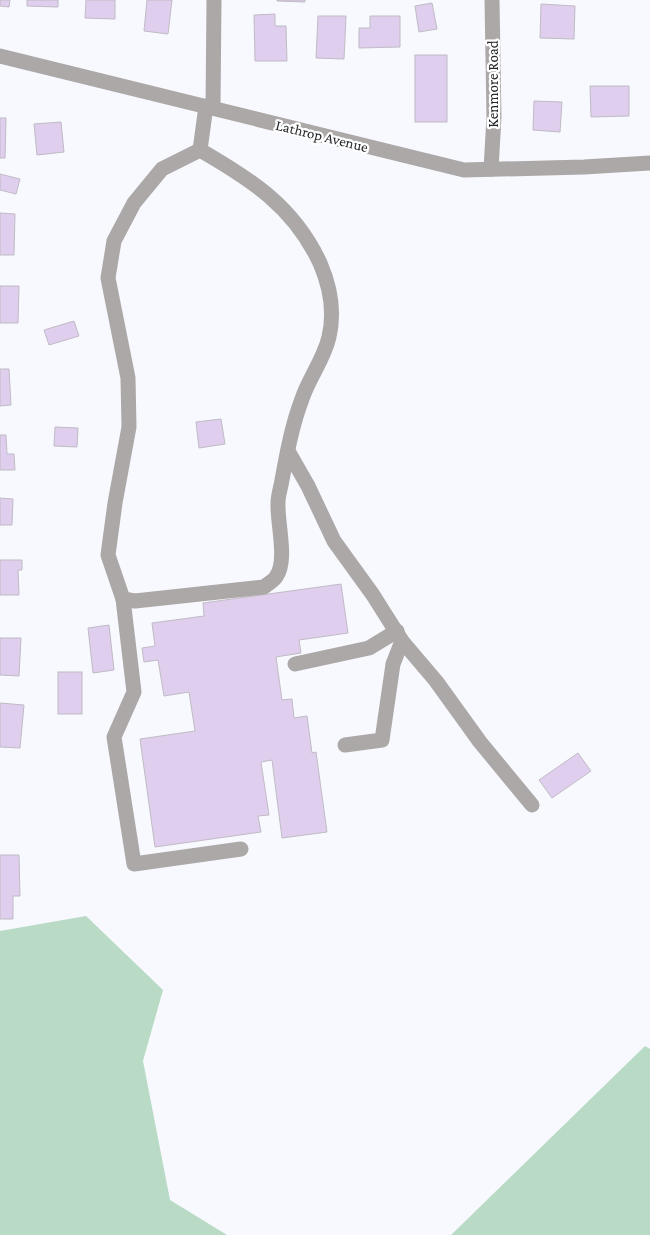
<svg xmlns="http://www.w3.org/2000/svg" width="650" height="1235" font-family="'Crimson Pro',serif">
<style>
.green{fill:#b9dac5}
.building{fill:#dfceed;stroke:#c0bbc4}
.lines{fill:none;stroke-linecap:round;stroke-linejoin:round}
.minor{stroke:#aca8a7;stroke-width:15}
.labels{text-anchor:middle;stroke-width:4.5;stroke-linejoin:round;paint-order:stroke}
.street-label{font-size:15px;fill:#25272a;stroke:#fff}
</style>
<rect width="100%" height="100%" fill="#f7f9fe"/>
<g class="green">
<path d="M86,916l77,74 -20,71 27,139 57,35h-227v-304z"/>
<path d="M645,1046l5,3v186h-199z"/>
</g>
<g class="building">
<path d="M0,0h10l-1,7 -9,-1z"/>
<path d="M27,0h31v7l-31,-1z"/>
<path d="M86,0h29v19l-30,-1z"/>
<path d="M147,0h25l-4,34 -24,-3z"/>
<path d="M277,0h28v2l-28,-1z"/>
<path d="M432,3l5,26 -18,3 -4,-26z"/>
<path d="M541,4l34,2 -1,33 -34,-1z"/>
<path d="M275,14v12h11l1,35h-32l-1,-46z"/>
<path d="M318,16h28l-2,43 -28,-1z"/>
<path d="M370,16h30v31l-41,1v-20h11z"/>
<rect x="415" y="55" width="32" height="67"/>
<path d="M590,86h39v30l-38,1z"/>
<path d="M534,101l28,1 -2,30 -27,-2z"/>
<path d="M0,118h6l-1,40h-5z"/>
<path d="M61,122l3,30 -27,3 -3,-31z"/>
<path d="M0,174l20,5 -4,15 -16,-4z"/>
<path d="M0,213l15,1 -1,41h-14z"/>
<path d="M0,286h19l-1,37h-18z"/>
<path d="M74,321l5,15 -30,9 -5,-15z"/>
<path d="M0,369h9l2,36 -11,1z"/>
<path d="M221,419l4,25 -26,4 -3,-26z"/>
<path d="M55,427l23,1 -1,19 -23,-1z"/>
<path d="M0,435h6l1,19h7l1,16h-15z"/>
<path d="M0,498l13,1 -1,26h-12z"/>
<path d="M0,560h22v10h-4l1,25h-19z"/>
<path d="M341,584l7,49 -49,7 2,13 -25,4 6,43 10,-1 2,19 13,-2 5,37 4,-1 11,80 -45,6 -10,-78 -11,2 8,53 -11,1 3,16 -106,15 -15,-108 55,-8 -6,-39 -25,4 -6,-36 -14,2 -2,-14 13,-2 -3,-23 52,-7 -1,-13z"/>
<path d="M109,625l5,45 -21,3 -5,-45z"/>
<path d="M0,638h21l-2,38 -19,-1z"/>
<rect x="58" y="672" width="24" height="42"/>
<path d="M0,703l24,2 -4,43 -20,-1z"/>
<path d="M578,753l13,18 -39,27 -13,-18z"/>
<path d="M0,855h19l1,41h-7v23h-13z"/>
</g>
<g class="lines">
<g class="minor">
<path d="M0,56l464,114 120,-3 66,-4"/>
<path d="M213,108l1,-108"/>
<path d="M200,150c52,30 94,57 120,113 10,23 15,48 9,74 -5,22 -20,41 -27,62 -10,26 -15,54 -20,81 -1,7 -4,15 -4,23 -1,20 10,58 -2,74 -3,4 -8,7 -12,10l-129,14 -12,-2 -15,-44 7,-52 14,-76 -1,-49 -20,-100 6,-37 20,-38 28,-34z"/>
<path d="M200,150l6,-44"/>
<path d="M491,169l3,-52 -2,-117"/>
<path d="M288,451l20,35 26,55 39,54 29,46 34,40 44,61 52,63"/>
<path d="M123,599l11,93 -20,45 20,127 107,-15"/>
<path d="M295,664l74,-16 28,-17"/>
<path d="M345,745l37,-5 11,-76 9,-23"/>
</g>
</g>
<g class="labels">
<g class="street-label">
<text transform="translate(493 84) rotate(-90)" y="5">Kenmore Road</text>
<text transform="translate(322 136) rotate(14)" y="5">Lathrop Avenue</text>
</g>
</g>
</svg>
